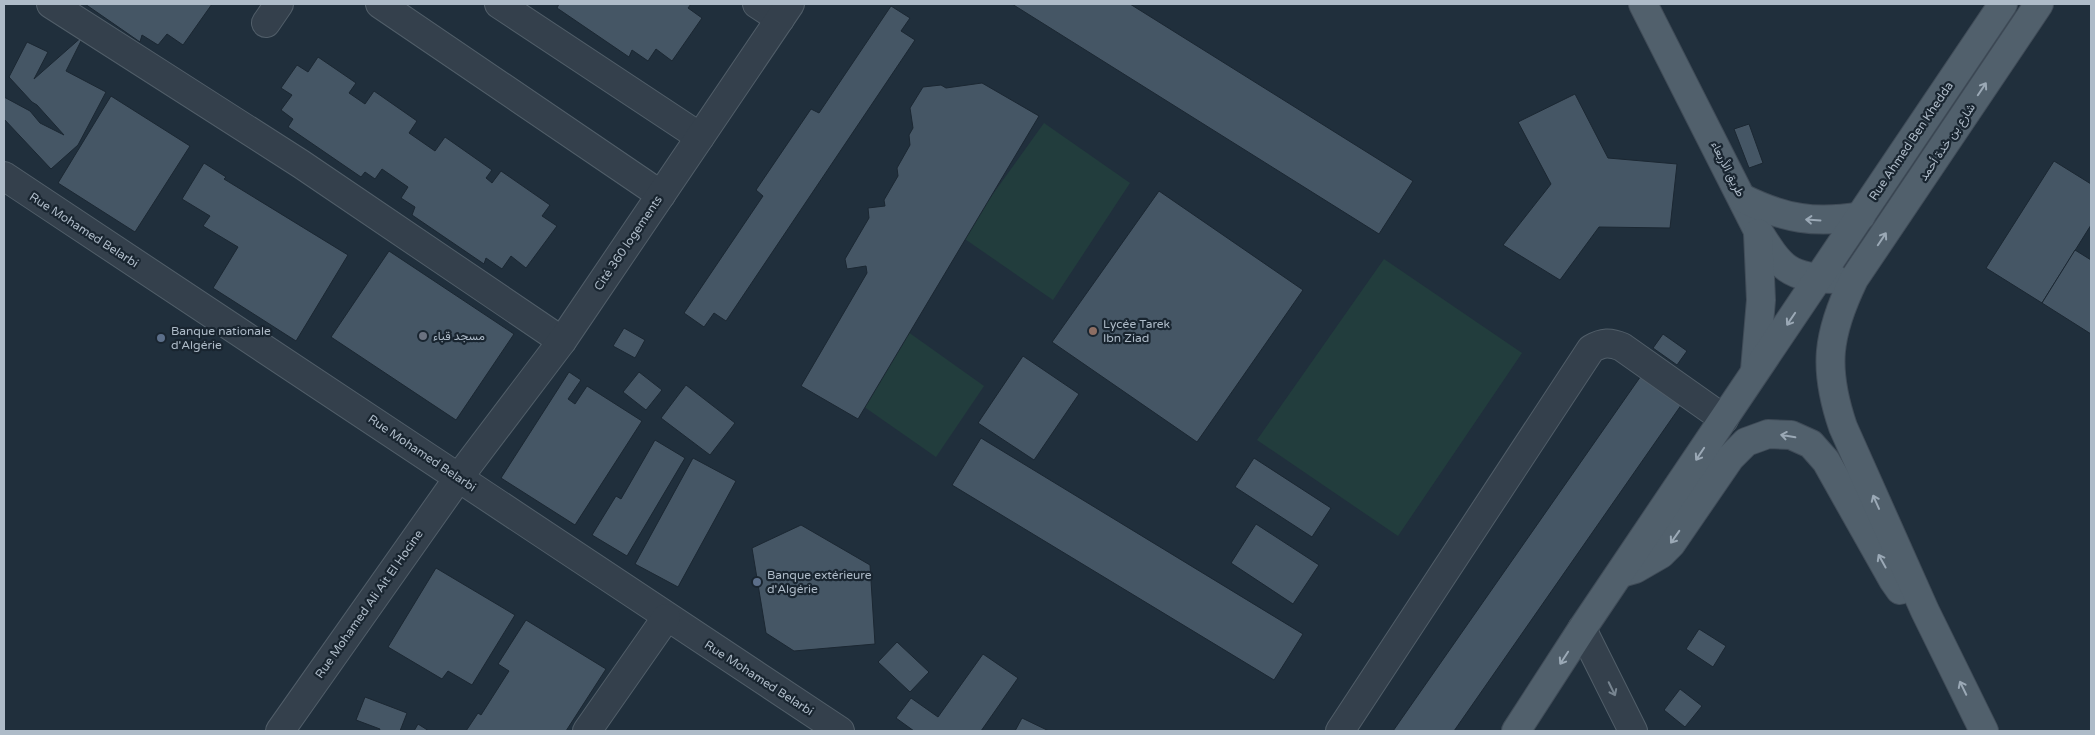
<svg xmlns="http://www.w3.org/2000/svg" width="2095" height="735" font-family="'Varela Round',Vazirmatn,sans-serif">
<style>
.green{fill:#223d3d}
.building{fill:#455665;stroke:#1b2732}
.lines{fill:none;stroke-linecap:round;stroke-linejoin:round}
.minor-casing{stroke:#515e69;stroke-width:30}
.major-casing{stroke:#404c58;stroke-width:30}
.minor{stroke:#34404c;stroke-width:28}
.major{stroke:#51606c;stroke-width:28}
.oneway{stroke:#9ba9b6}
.oneway2{stroke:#778490}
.education-dot{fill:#8d6e63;stroke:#192530;stroke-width:2}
.worship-dot{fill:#6b7280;stroke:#192530;stroke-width:2}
.service-dot{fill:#5c6f8a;stroke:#192530;stroke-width:2}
.labels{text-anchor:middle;stroke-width:4.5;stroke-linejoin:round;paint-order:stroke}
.street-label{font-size:12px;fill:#aebbc8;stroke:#192530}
.poi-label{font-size:12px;fill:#aebbc8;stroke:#192530;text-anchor:start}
</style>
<rect width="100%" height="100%" fill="#202f3c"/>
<g class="green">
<path d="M1044,123l86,60 -77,117 -91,-63z"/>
<path d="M1384,259l138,94 -124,183 -141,-96z"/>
<path d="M873,307l111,79 -48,71 -116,-81z"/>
</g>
<g class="building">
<path d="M85,4h127l-29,41 -16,-11 -9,11 -16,-10 -2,7z"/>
<path d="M559,4h132l-3,4 14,10 -30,43 -16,-12 -8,12 -16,-11 -3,7 -72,-49z"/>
<path d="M1012,4h118l283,177 -34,53z"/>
<path d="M891,6l19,12 -9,13 14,9 -189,281 -12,-8 -10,14 -20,-14 79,-117 -7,-6 55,-81 8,4z"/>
<path d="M84,35l-18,36 40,21 -28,53 -27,24 -47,-50v-22l26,14 10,12 24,12 -27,-30 -5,-3 -23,-25 18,-35 21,10 -14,27z"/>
<path d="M318,57l38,26 -7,10 16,11 9,-13 43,30 -8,12 26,18 10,-14 47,33 -6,8 6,5 9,-12 49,34 -8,11 15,10 -31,42 -15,-12 -9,13 -16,-11 -2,6 -72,-49 3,-8 -14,-9 7,-11 -26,-18 -7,10 -10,-7 -4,5 -73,-50 5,-8 -12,-9 11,-15 -11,-7 16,-23 11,7z"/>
<path d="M982,83l57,33 -181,303 -57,-33 66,-113 -1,-7 -19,3 -2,-10 24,-41 -1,-10 17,-2 -1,-6 14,-24 -1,-8 13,-23 -1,-10 4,-7 -3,-20 13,-21 18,-2 5,3z"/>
<path d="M1575,94l33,64 69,6 -7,64 -71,-1 -39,53 -57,-35 48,-61 -33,-62z"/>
<path d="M111,96l79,50 -55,86 -77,-49z"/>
<path d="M1749,124l14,39 -14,5 -15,-39z"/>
<path d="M2054,161l37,23v41l-49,78 -56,-35z"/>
<path d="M204,163l22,14 -2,2 124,76 -52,86 -83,-53 25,-41 -35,-21 7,-10 -28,-17z"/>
<path d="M1159,191l144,99 -106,152 -145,-100z"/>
<path d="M2075,250l16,10v74l-49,-31z"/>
<path d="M389,251l125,83 -58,86 -125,-83z"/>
<path d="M624,328l21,12 -10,18 -22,-12z"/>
<path d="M1663,334l24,17 -10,14 -24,-17z"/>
<path d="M1023,356l56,38 -45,66 -56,-37z"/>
<path d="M569,372l12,8 -13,19 7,5 12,-18 55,35 -67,104 -74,-47z"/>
<path d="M639,372l23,18 -16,20 -23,-18z"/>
<path d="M1643,373l41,28 -230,330h-61z"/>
<path d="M686,385l49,38 -25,32 -49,-37z"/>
<path d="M981,438l322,196 -29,46 -322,-195z"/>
<path d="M655,440l30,18 -58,98 -35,-21 24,-39 5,3z"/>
<path d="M693,458l43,23 -58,106 -43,-23z"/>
<path d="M1254,458l77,50 -19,29 -77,-50z"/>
<path d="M1256,524l63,41 -26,39 -62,-41z"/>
<path d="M801,525l69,40 5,79 -81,7 -28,-18 -14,-85z"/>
<path d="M436,568l79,47 -43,70 -24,-14 -6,8 -54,-32z"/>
<path d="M526,620l80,49 -40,62h-100l12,-18 3,2 28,-44 -11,-7z"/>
<path d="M1699,629l27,17 -13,21 -27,-18z"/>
<path d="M897,642l32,30 -19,20 -32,-30z"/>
<path d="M983,654l35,24 -37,53h-67l-18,-13 15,-20 27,19z"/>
<path d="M1680,689l22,17 -17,21 -21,-17z"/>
<path d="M365,697l42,16 -7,18h-21l1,-2 -24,-9z"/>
<path d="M1022,718l27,13h-34z"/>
<path d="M418,724l11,7h-15z"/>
</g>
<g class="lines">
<g class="minor-casing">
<g id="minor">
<path d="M51,4l250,160 261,177"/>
<path d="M380,4l281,191"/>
<path d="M499,4l201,133"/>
<path d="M757,4l23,15"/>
<path d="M266,23l13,-19"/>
<path d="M4,176l836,555"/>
<path d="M1582,629l51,102"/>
<path d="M280,731l179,-254 103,-136 228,-337"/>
<path d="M587,731l79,-113"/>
<path d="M1340,731l251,-382c12,-7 19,-7 31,-2l102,72"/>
</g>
</g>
<g class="major-casing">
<g id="major">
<path d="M1643,4l114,225c24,39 31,49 78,50"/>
<path d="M1742,198c42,21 74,26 119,18"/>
<path d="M1755,370l6,-70 -3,-67"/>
<path d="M1621,573l14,-4 26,-15 10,-10 59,-86 16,-16 22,-8 23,1 20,9 15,17 67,119 7,10"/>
<path d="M1516,731l66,-102 421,-625"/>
<path d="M1984,731l-59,-120 -82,-184c-20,-59 -16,-92 11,-148l185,-275"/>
</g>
</g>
<use href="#minor" class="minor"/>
<use href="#major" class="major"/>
</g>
<defs><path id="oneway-shaft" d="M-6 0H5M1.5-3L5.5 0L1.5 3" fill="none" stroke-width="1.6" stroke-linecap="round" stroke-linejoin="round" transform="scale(1.25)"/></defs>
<g class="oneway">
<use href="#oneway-shaft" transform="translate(1982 89) rotate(-56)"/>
<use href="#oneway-shaft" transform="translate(1813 220) rotate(-176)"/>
<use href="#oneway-shaft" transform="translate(1882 239) rotate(-56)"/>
<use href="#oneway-shaft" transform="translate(1791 319) rotate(124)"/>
<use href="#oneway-shaft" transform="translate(1788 436) rotate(-170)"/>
<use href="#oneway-shaft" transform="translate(1700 454) rotate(124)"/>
<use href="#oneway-shaft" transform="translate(1876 502) rotate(-114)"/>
<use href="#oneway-shaft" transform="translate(1675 537) rotate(125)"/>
<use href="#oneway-shaft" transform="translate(1882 561) rotate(-119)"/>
<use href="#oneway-shaft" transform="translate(1564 658) rotate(123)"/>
<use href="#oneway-shaft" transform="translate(1963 688) rotate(-116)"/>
</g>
<use class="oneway2" href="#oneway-shaft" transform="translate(1612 689) rotate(64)"/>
<circle class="education-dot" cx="1093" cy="331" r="5"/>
<circle class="worship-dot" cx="423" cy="336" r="5"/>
<g class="service-dot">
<circle cx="161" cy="338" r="5"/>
<circle cx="757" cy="582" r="5"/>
</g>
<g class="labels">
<g class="street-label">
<text transform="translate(1911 141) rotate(-56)" y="4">Rue Ahmed Ben Khedda</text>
<text transform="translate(1947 142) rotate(-56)" y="4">شارع بن خدة أحمد</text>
<text transform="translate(1728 169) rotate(63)" y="4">طريق الأربعاء</text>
<text transform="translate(84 230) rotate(33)" y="4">Rue Mohamed Belarbi</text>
<text transform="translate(628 243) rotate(-56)" y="4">Cité 360 logements</text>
<text transform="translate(422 453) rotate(34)" y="4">Rue Mohamed Belarbi</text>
<text transform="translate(369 604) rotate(-55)" y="4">Rue Mohamed Ali Ait El Hocine</text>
<text transform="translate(759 678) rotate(33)" y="4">Rue Mohamed Belarbi</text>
</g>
<g class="poi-label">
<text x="1103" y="328">Lycée Tarek<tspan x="1103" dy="14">Ibn Ziad</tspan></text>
<text x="171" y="335">Banque nationale<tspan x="171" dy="14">d'Algérie</tspan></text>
<text x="433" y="340">مسجد قباء</text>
<text x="767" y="579">Banque extérieure<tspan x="767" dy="14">d'Algérie</tspan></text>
</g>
</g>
<rect width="2095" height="735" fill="none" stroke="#aebbc8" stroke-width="10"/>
</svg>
